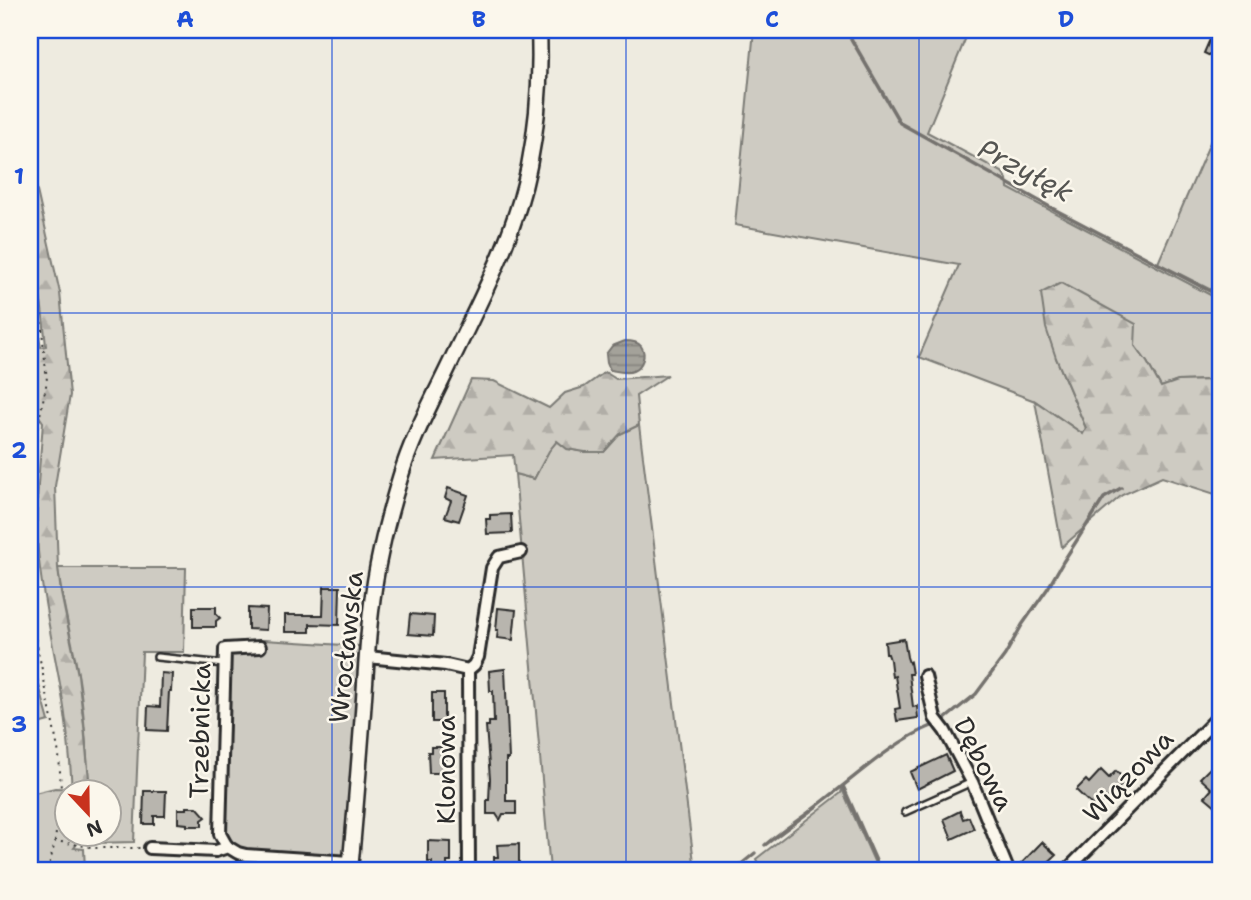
<svg xmlns="http://www.w3.org/2000/svg" width="1251" height="900" font-family="'Shantell Sans',sans-serif">
<style>
.grass{fill:#cecbc2;stroke:#7c7b76;stroke-width:2}
.forest{fill:url(#forest-firs);stroke:#7c7b76;stroke-width:2}
.water{fill:url(#water-rules);stroke:#74726e;stroke-width:2}
.lines{fill:none;stroke-linecap:round;stroke-linejoin:round}
.stream{stroke:#74726e;stroke-width:3.5}
.building{fill:#b8b5ae;stroke:#2b2b2b;stroke-width:2}
.lane-casing{stroke:#2b2b2b;stroke-width:10}
.street-casing{stroke:#2b2b2b;stroke-width:16}
.secondary-casing{stroke:#2b2b2b;stroke-width:19}
.path{stroke:#2b2b2b;stroke-width:2;stroke-dasharray:2 5;stroke-linecap:butt}
.lane{stroke:#fbf7ec;stroke-width:5}
.street{stroke:#fbf7ec;stroke-width:10}
.secondary{stroke:#fbf7ec;stroke-width:14}
.grid{fill:none;stroke:#1d4ed8;stroke-width:2;stroke-opacity:0.55}
.labels{text-anchor:middle;stroke-width:5;stroke-linejoin:round;paint-order:stroke}
.street-label{font-size:26px;fill:#2b2b2b;stroke:#fbf7ec}
.water-label{font-size:28px;font-style:italic;fill:#555552;stroke:#fbf7ec}
.neatline{fill:none;stroke:#1d4ed8;stroke-width:2.5}
.grid-label{font-size:23px;text-anchor:middle;font-weight:bold;fill:#1d4ed8}
</style>
<defs>
<pattern id="forest-firs" width="22" height="20" patternUnits="userSpaceOnUse" patternTransform="scale(1.75)"><rect width="22" height="20" fill="#cecbc2"/><path d="M5 1l3.5 6h-7zM16 11l3.5 6h-7z" fill="#b1aea7"/></pattern>
<pattern id="water-rules" width="6" height="5" patternUnits="userSpaceOnUse" patternTransform="scale(1.75)"><rect width="6" height="5" fill="#a4a29a"/><path d="M0 2.5h6" fill="none" stroke="#86847e"/></pattern>
</defs>
<rect width="100%" height="100%" fill="#eeebe0"/>
<filter id="ink" filterUnits="userSpaceOnUse"><feTurbulence type="fractalNoise" baseFrequency=".0143" numOctaves="2"/><feDisplacementMap in="SourceGraphic" scale="14" xChannelSelector="R" yChannelSelector="G"/><feConvolveMatrix kernelMatrix="1 2 1 2 8 2 1 2 1" color-interpolation-filters="sRGB"/></filter>
<g filter="url(#ink)">
<g class="grass">
<path d="M754,30h215l-42,102 75,40 5,7 1,9 210,111 3,29v37l-9,-3 1,18 -35,1 -17,6 -14,-25 -12,-16 -79,12 30,70 -3,6 -48,-33 -116,-44 40,-92 -224,-40z"/>
<path d="M1221,117v178l-63,-32z"/>
<path d="M639,425l56,445h-145l-35,-396 19,5 15,-29 8,-9c16,13 27,11 47,11l16,-18z"/>
<path d="M58,568h128l-2,84h-42l-8,190 -41,1 -1,-9h16v-42l-18,-1c-4,-39 -5,-78 -12,-117 -6,-36 -16,-70 -20,-106z"/>
<path d="M264,640l95,6 -12,206 -6,5 -13,1 -94,-9 -9,-10 2,-181 6,-5 29,-3z"/>
<path d="M30,641l1,16 18,64 -19,5z"/>
<path d="M55,788l17,1v2l-6,1v42h13l1,6 -6,8 10,1 1,21h-55v-76z"/>
<path d="M842,789l36,81h-117l-5,-11 85,-66z"/>
</g>
<g class="forest">
<path d="M30,160l30,133 10,102 -15,91 3,82 3,25 17,82 6,51 6,65h-18c-2,-35 -5,-71 -12,-107 -8,-44 -18,-88 -22,-133 -4,-43 2,-86 5,-129l-7,-10 -6,2v-92l6,-2 5,27 5,-1 -4,-38 -12,-69z"/>
<path d="M1061,283l75,41 -1,22 12,16 14,25 17,-6 35,-1 -1,-18 9,3v131l-59,-19 -40,18 -60,52 -27,-146 48,33 3,-6 -30,-70 -10,-30 -5,-35z"/>
<path d="M605,372l11,7 52,-4 -32,21 3,29 -19,9 -16,18h-19l-18,-3 -10,-8 -8,10 -15,28 -19,-5 -2,-19 -78,5 36,-80 23,1 55,27 16,-15 19,-6z"/>
</g>
<path class="water" d="M625,341c5,0 12,0 16,5 6,9 1,21 -8,25 -7,3 -16,0 -23,-1l-3,-7 -1,-9 6,-8z"/>
<g class="lines">
<g class="stream">
<path d="M846,30l54,93 150,84 171,90"/>
<path d="M1220,297l1,9"/>
<path d="M30,408l2,-1"/>
<path d="M945,719l31,-25 29,-39 17,-30 26,-37 15,-26 41,-64 17,-10"/>
<path d="M843,786l37,84"/>
<path d="M765,845c20,-16 41,-30 61,-46 34,-26 68,-58 108,-74"/>
<path d="M734,870l21,-17"/>
</g>
</g>
<g class="building">
<path d="M1214,30h7v31l-17,-8z"/>
<path d="M448,488l20,7 -9,26 -14,-4 6,-16 -6,-3z"/>
<path d="M511,514l1,19 -25,1 -1,-15h4v-4z"/>
<path d="M324,587h16l-1,38 -29,-1v8h-25v-17h38z"/>
<path d="M193,607h23v7l4,4 -4,3v6h-23z"/>
<path d="M248,608l19,1 -1,21 -18,-1z"/>
<path d="M498,608l18,2 -3,30 -16,-2 1,-8h-2z"/>
<path d="M410,614l24,2 -1,20 -25,-2z"/>
<path d="M904,639l3,18 2,6 1,-1 2,12h-3l4,33 4,-1 1,12 -21,3 -2,-12 5,-1 -5,-32 -3,1 -2,-17 -2,-6h-2l-1,-12z"/>
<path d="M505,669l4,90h-3v42h10v13h-13l-3,6 -4,-6h-9v-14h2l1,-21 -4,-53h3v-4h5l-1,-31h-3l-1,-20z"/>
<path d="M161,673l11,1 -1,17h-2l-2,40 -20,-1 1,-24 12,1z"/>
<rect x="432" y="693" width="12" height="29"/>
<path d="M431,747h14v26h-16l-1,-21h3z"/>
<path d="M946,755l7,16 -36,18 -7,-17z"/>
<path d="M1214,764l7,6v32l-4,5 -12,-10 7,-8 -12,-11z"/>
<path d="M1101,770l8,8 7,-7 10,10 -30,28 -20,-19 10,-10 3,3z"/>
<path d="M144,791h22l-1,25h-11v8h-11z"/>
<path d="M187,807h10l9,10 -4,3v6h-15v-2l-9,-1v-14h9z"/>
<path d="M960,811l3,8 6,-2 5,12 -22,10 -8,-20z"/>
<path d="M428,841l23,1v20h-4v8h-15v-8h-4z"/>
<path d="M1042,842l14,13 -16,15h-16l-5,-4z"/>
<path d="M519,844v26h-25v-13h4l-1,-12z"/>
</g>
<g class="lines">
<g class="lane-casing">
<g id="lane">
<path d="M157,657l67,7"/>
<path d="M905,812l67,-30"/>
</g>
</g>
<g class="street-casing">
<g id="street">
<path d="M368,657l78,8 22,5"/>
<path d="M925,676l10,42 10,13 27,51 36,88"/>
<path d="M228,847l-3,-4 -5,-9 5,-185 35,-2"/>
<path d="M150,848l66,3 12,-4 10,6 8,2 105,7"/>
<path d="M469,870l-1,-200 6,-5 4,-8 14,-89 7,-11 22,-5"/>
<path d="M1067,870l154,-156"/>
</g>
</g>
<g class="secondary-casing">
<path id="secondary" d="M350,870c5,-52 9,-105 13,-158 4,-54 6,-109 18,-162 5,-24 12,-49 19,-72 13,-44 36,-84 55,-125 29,-60 61,-121 74,-187 9,-45 12,-90 10,-136"/>
</g>
<g class="path">
<path d="M30,253l9,46 8,82 -10,49 -7,73"/>
<path d="M30,577l5,58 24,119 2,36 -6,51 42,7h43"/>
<path d="M48,870l7,-28"/>
</g>
<use href="#lane" class="lane"/>
<use href="#street" class="street"/>
<use href="#secondary" class="secondary"/>
</g>
</g>
<path class="grid" d="M332,30v840M626,30v840M919,30v840M30,313h1191M30,587h1191"/>
<g class="labels">
<g class="street-label">
<text transform="translate(346 647) rotate(-84)" y="9">Wrocławska</text>
<text transform="translate(200 731) rotate(-89)" y="9">Trzebnicka</text>
<text transform="translate(984 764) rotate(63)" y="9">Dębowa</text>
<text transform="translate(446 770) rotate(-90)" y="9">Klonowa</text>
<text transform="translate(1128 776) rotate(-46)" y="9">Wiązowa</text>
</g>
<g class="water-label">
<text transform="translate(1026 170) rotate(28)" y="10">Przyłęk</text>
</g>
</g>
<rect width="1251" height="900" fill="none" stroke="#fbf7ec" stroke-width="77"/>
<g transform="translate(88 813) rotate(158)"><circle r="33" fill="#fbf7ec" stroke="#a8a59f" stroke-width="2"/>
<path d="M0-5L12 26L0 18L-12 26Z" fill="#c8321e"/>
<text y="-10" font-size="19" font-weight="bold" text-anchor="middle" fill="#2b2b2b">N</text>
</g>
<rect x="38" y="38" width="1174" height="824" class="neatline"/>
<g class="grid-label">
<text x="185" y="27">A</text>
<text x="479" y="27">B</text>
<text x="772" y="27">C</text>
<text x="1066" y="27">D</text>
<text x="19" y="184">1</text>
<text x="19" y="458">2</text>
<text x="19" y="732">3</text>
</g>
</svg>
